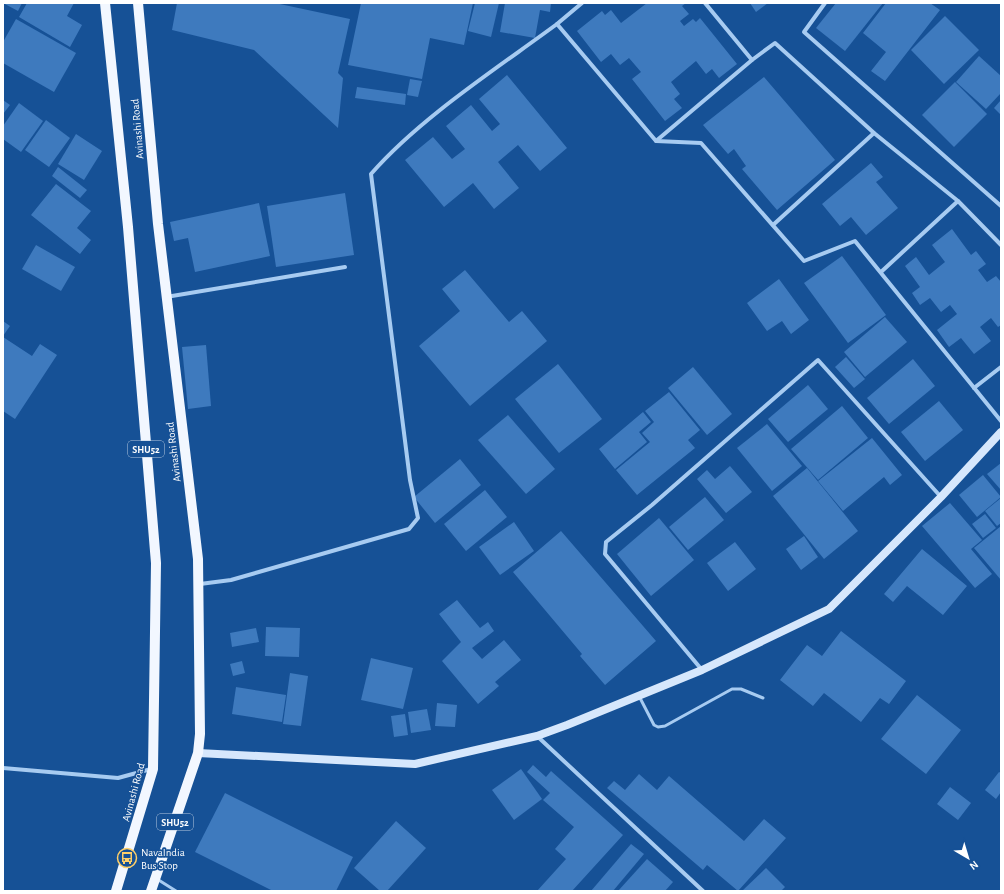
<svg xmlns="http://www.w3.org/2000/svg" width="1004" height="894" font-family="'Alegreya Sans',sans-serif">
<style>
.building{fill:#3e7abe}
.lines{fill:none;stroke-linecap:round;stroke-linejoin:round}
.lane{stroke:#a7cbf1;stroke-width:3}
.street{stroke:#a7cbf1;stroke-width:4}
.secondary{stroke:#d6e7fc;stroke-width:8}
.primary{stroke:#f2f7ff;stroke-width:10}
.labels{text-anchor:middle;stroke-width:3.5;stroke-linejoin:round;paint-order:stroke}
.shield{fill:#165196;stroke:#b9cbe0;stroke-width:1}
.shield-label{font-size:10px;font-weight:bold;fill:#fff}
.street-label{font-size:11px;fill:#fff;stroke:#165196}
.poi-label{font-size:11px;fill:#fff;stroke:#165196;text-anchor:start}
</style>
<rect width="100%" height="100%" fill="#165196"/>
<g class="building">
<path d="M3,3h19l-4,8z"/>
<path d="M27,3h47l-7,13 15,9 -12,22 -51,-30z"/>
<path d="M177,3h98l75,16 -12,54 5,5 -5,50 -84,-78 -82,-20z"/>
<path d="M361,3h112l-9,42 -34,-7 -8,41 -74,-14z"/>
<path d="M475,3h24l-8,34 -23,-6z"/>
<path d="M505,3h46l-1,9 -10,-2 -5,28 -35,-6z"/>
<path d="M647,3h39l-4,3 7,8 -9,7 4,5 9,-7 3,3 4,-4 37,46 -18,14 -7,-9 -6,5 -10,-13 -25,21 9,12 -6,5 8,9 -17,13 -33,-42 9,-7 -12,-14 -9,7 -9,-11 -10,8 -24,-31 25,-20 3,4 6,-5 10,13z"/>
<path d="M750,3h18l-12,9z"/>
<path d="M836,3h47l-38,48 -29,-23z"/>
<path d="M886,3h44l10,7 -55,71 -14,-10 15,-19 -23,-19z"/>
<path d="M945,16l34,34 -35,34 -33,-34z"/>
<path d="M16,19l60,34 -22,39 -51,-29v-21z"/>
<path d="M979,56l22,20v17l-15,16 -30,-27z"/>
<path d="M507,75l60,73 -27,23 -22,-26 -20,17 21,26 -25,21 -21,-26 -29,24 -39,-47 28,-23 19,22 13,-10 -19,-23 25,-21 21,26 8,-7 -21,-25z"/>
<path d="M764,77l71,83 -58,50 -35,-41 4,-3 -12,-17 -6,5 -25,-29z"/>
<path d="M410,79l12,2 -4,16 -11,-2z"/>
<path d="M955,82l32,32 -33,33 -32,-32z"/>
<path d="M357,87l49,7 -1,11 -50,-7z"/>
<path d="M3,100l7,5 -7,9z"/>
<path d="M1001,100v15l-7,-7z"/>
<path d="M19,103l24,18 -22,31 -18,-13v-13z"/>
<path d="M46,120l24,18 -21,29 -24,-17z"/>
<path d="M76,134l26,17 -18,29 -26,-16z"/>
<path d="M871,163l12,14 -7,5 22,26 -32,27 -15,-18 -11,9 -18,-22z"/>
<path d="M58,167l29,23 -7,8 -28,-22z"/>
<path d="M56,184l35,27 -14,17 14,12 -11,14 -49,-39z"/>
<path d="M345,193l9,62 -78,12 -9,-61z"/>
<path d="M259,203l11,53 -75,16 -7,-34 -14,3 -4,-19z"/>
<path d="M952,229l19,26 5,-4 10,13 -8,6 9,12 9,-6 5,6v43l-3,2 -7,-9 -11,9 11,14 -17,13 -13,-16 -12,9 -12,-17 20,-16 -7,-9 -9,7 -11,-14 -10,7 -8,-12 8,-6 -15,-21 11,-9 13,18 16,-13 -13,-17z"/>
<path d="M36,245l39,22 -14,24 -39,-22z"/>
<path d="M842,256l44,59 -38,28 -44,-60z"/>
<path d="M465,270l44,52 13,-11 25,30 -77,65 -51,-60 41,-35 -18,-22z"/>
<path d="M779,279l30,41 -18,14 -9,-13 -15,10 -20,-28z"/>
<path d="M885,317l22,25 -42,35 -21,-25z"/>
<path d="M3,321l7,5 -7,10z"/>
<path d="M3,337l29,19 8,-12 17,11 -42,64 -12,-8z"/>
<path d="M206,345l5,61 -23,3 -6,-62z"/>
<path d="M846,357l19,22 -11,9 -19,-21z"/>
<path d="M913,359l22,27 -46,38 -22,-26z"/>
<path d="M558,364l44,55 -43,34 -44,-54z"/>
<path d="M693,367l39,47 -25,21 -39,-47z"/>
<path d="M808,385l20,24 -40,33 -20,-23z"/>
<path d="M669,392l31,38 -12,10 7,8 -58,47 -21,-25 34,-28 -8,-9 12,-11 -9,-11z"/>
<path d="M939,401l24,29 -38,31 -24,-29z"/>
<path d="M842,406l26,32 -50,42 -27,-31z"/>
<path d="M643,412l8,10 -12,10 8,10 -32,27 -16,-20z"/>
<path d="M508,415l47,54 -29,25 -48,-54z"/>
<path d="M767,424l35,42 -30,25 -35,-43z"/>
<path d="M872,438l30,37 -12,10 -6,-8 -41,34 -25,-30z"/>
<path d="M460,459l21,26 -46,38 -21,-26z"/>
<path d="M1001,463v27l-14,-16z"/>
<path d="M730,466l22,26 -26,21 -29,-34 10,-9 8,9z"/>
<path d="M807,468l51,63 -34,28 -51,-63z"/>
<path d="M983,475l18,22 -24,20 -18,-22z"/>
<path d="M485,490l22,27 -41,34 -22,-27z"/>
<path d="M705,497l19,23 -36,30 -19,-23z"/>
<path d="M1001,498v25l-4,3 -12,-15z"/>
<path d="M950,503l32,37 -11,9 21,25 -17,14 -53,-62z"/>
<path d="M985,514l11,14 -13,10 -11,-14z"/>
<path d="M659,518l35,42 -43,36 -34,-42z"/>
<path d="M514,522l20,29 -34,24 -21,-28z"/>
<path d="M1001,526v54l-27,-32z"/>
<path d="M561,531l95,110 -51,44 -25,-29 2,-2 -69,-82z"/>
<path d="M804,536l14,21 -17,13 -15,-21z"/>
<path d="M735,542l21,27 -28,22 -21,-28z"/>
<path d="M922,549l45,37 -24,29 -36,-29 -14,16 -9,-8z"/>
<path d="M457,600l23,28 8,-6 6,9 -22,17 10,11 22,-19 17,20 -26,22 4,4 -21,18 -36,-43 19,-19 -22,-28z"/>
<path d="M266,627l34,1 -1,29 -34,-1z"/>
<path d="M256,628l3,14 -27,5 -2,-14z"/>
<path d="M841,631l65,50 -17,23 -9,-6 -19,24 -37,-29 -11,13 -33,-26 27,-35 15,11z"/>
<path d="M371,658l42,10 -10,41 -42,-9z"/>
<path d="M242,661l3,12 -12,3 -3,-12z"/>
<path d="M290,673l18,3 -7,50 -18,-2z"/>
<path d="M236,687l50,8 -4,27 -50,-8z"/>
<path d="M917,695l44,35 -35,44 -45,-35z"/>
<path d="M437,703l20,2 -2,22 -20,-1z"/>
<path d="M427,709l4,21 -20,3 -3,-21z"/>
<path d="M405,714l3,21 -14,2 -3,-21z"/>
<path d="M533,765l13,12 5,-6 72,64 -51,56h-35l29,-32 -11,-10 19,-22 -31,-27 7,-7 -23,-21z"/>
<path d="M521,769l21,30 -28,21 -22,-30z"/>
<path d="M999,772l2,1v19l-5,7 -11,-9z"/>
<path d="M639,774l18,16 12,-14 75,65 20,-22 22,19 -48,53 -31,-26 -4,5 -96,-82 7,-7 11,9z"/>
<path d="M950,787l21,16 -13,17 -21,-16z"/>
<path d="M225,793l128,64 -17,34h-63l-78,-39z"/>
<path d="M396,821l30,27 -39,43h-7l-26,-23z"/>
<path d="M631,844l13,10 -31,37h-22z"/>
<path d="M647,859l26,23 -8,9h-47z"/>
<path d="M766,868l19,19 -4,4h-39z"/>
</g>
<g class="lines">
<g class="lane">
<path d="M639,696l15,29 4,2 7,-1 67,-37h9l22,9"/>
<path d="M157,879l19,12"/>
</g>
<g class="street">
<path d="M582,3l-25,21 99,117 45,2 103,118 51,-20 146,180"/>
<path d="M705,3l47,57 23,-17 99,90 84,68 43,44"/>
<path d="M825,3l-21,29 197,174"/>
<path d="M656,141l96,-81"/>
<path d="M773,225l101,-92"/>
<path d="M881,272l77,-71"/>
<path d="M166,297l179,-30"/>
<path d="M974,388l27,-21"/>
<path d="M200,584l31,-4 178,-51 9,-11 -8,-38 -39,-306c49,-56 125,-105 186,-150"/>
<path d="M702,670l-97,-116 1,-12 46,-37 166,-145 123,137"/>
<path d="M537,736l166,155"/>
<path d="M3,768l115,10 33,-9"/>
</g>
<path class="secondary" d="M198,753l217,11 122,-28 30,-11 135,-55 127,-61 112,-112 60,-65"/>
<g class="primary">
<path d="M105,3l23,224 28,336 -3,206 -37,122"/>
<path d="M138,3l20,221 40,335 2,175 -2,19 -47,138"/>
</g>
</g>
<defs>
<g id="bus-ring" transform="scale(1)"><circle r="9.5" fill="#165196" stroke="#ffd068" stroke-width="1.5"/><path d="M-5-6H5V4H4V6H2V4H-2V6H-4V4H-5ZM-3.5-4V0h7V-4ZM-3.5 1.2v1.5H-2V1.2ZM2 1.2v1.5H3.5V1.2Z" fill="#ffd068"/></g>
</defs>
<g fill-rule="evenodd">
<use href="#bus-ring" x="127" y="858"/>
</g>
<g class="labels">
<g class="shield">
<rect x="128" y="441" width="36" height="16" rx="3"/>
<rect x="157" y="814" width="36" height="16" rx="3"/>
</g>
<g class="shield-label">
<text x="146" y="453">SHU52</text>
<text x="175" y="826">SHU52</text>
</g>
<g class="street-label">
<text transform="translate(137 129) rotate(-95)" y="4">Avinashi Road</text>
<text transform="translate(173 452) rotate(-97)" y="4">Avinashi Road</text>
<text transform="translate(133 792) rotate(-75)" y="4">Avinashi Road</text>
</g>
<g class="poi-label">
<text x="141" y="856">NavaIndia<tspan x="141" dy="13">Bus Stop</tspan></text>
</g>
</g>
<rect width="1004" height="894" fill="none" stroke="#ffffff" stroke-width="8"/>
<g transform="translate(968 858) rotate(142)" stroke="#165196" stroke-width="3" paint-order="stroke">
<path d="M0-3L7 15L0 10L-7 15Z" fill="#ffffff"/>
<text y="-6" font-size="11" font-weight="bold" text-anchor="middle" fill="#ffffff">N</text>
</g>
</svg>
